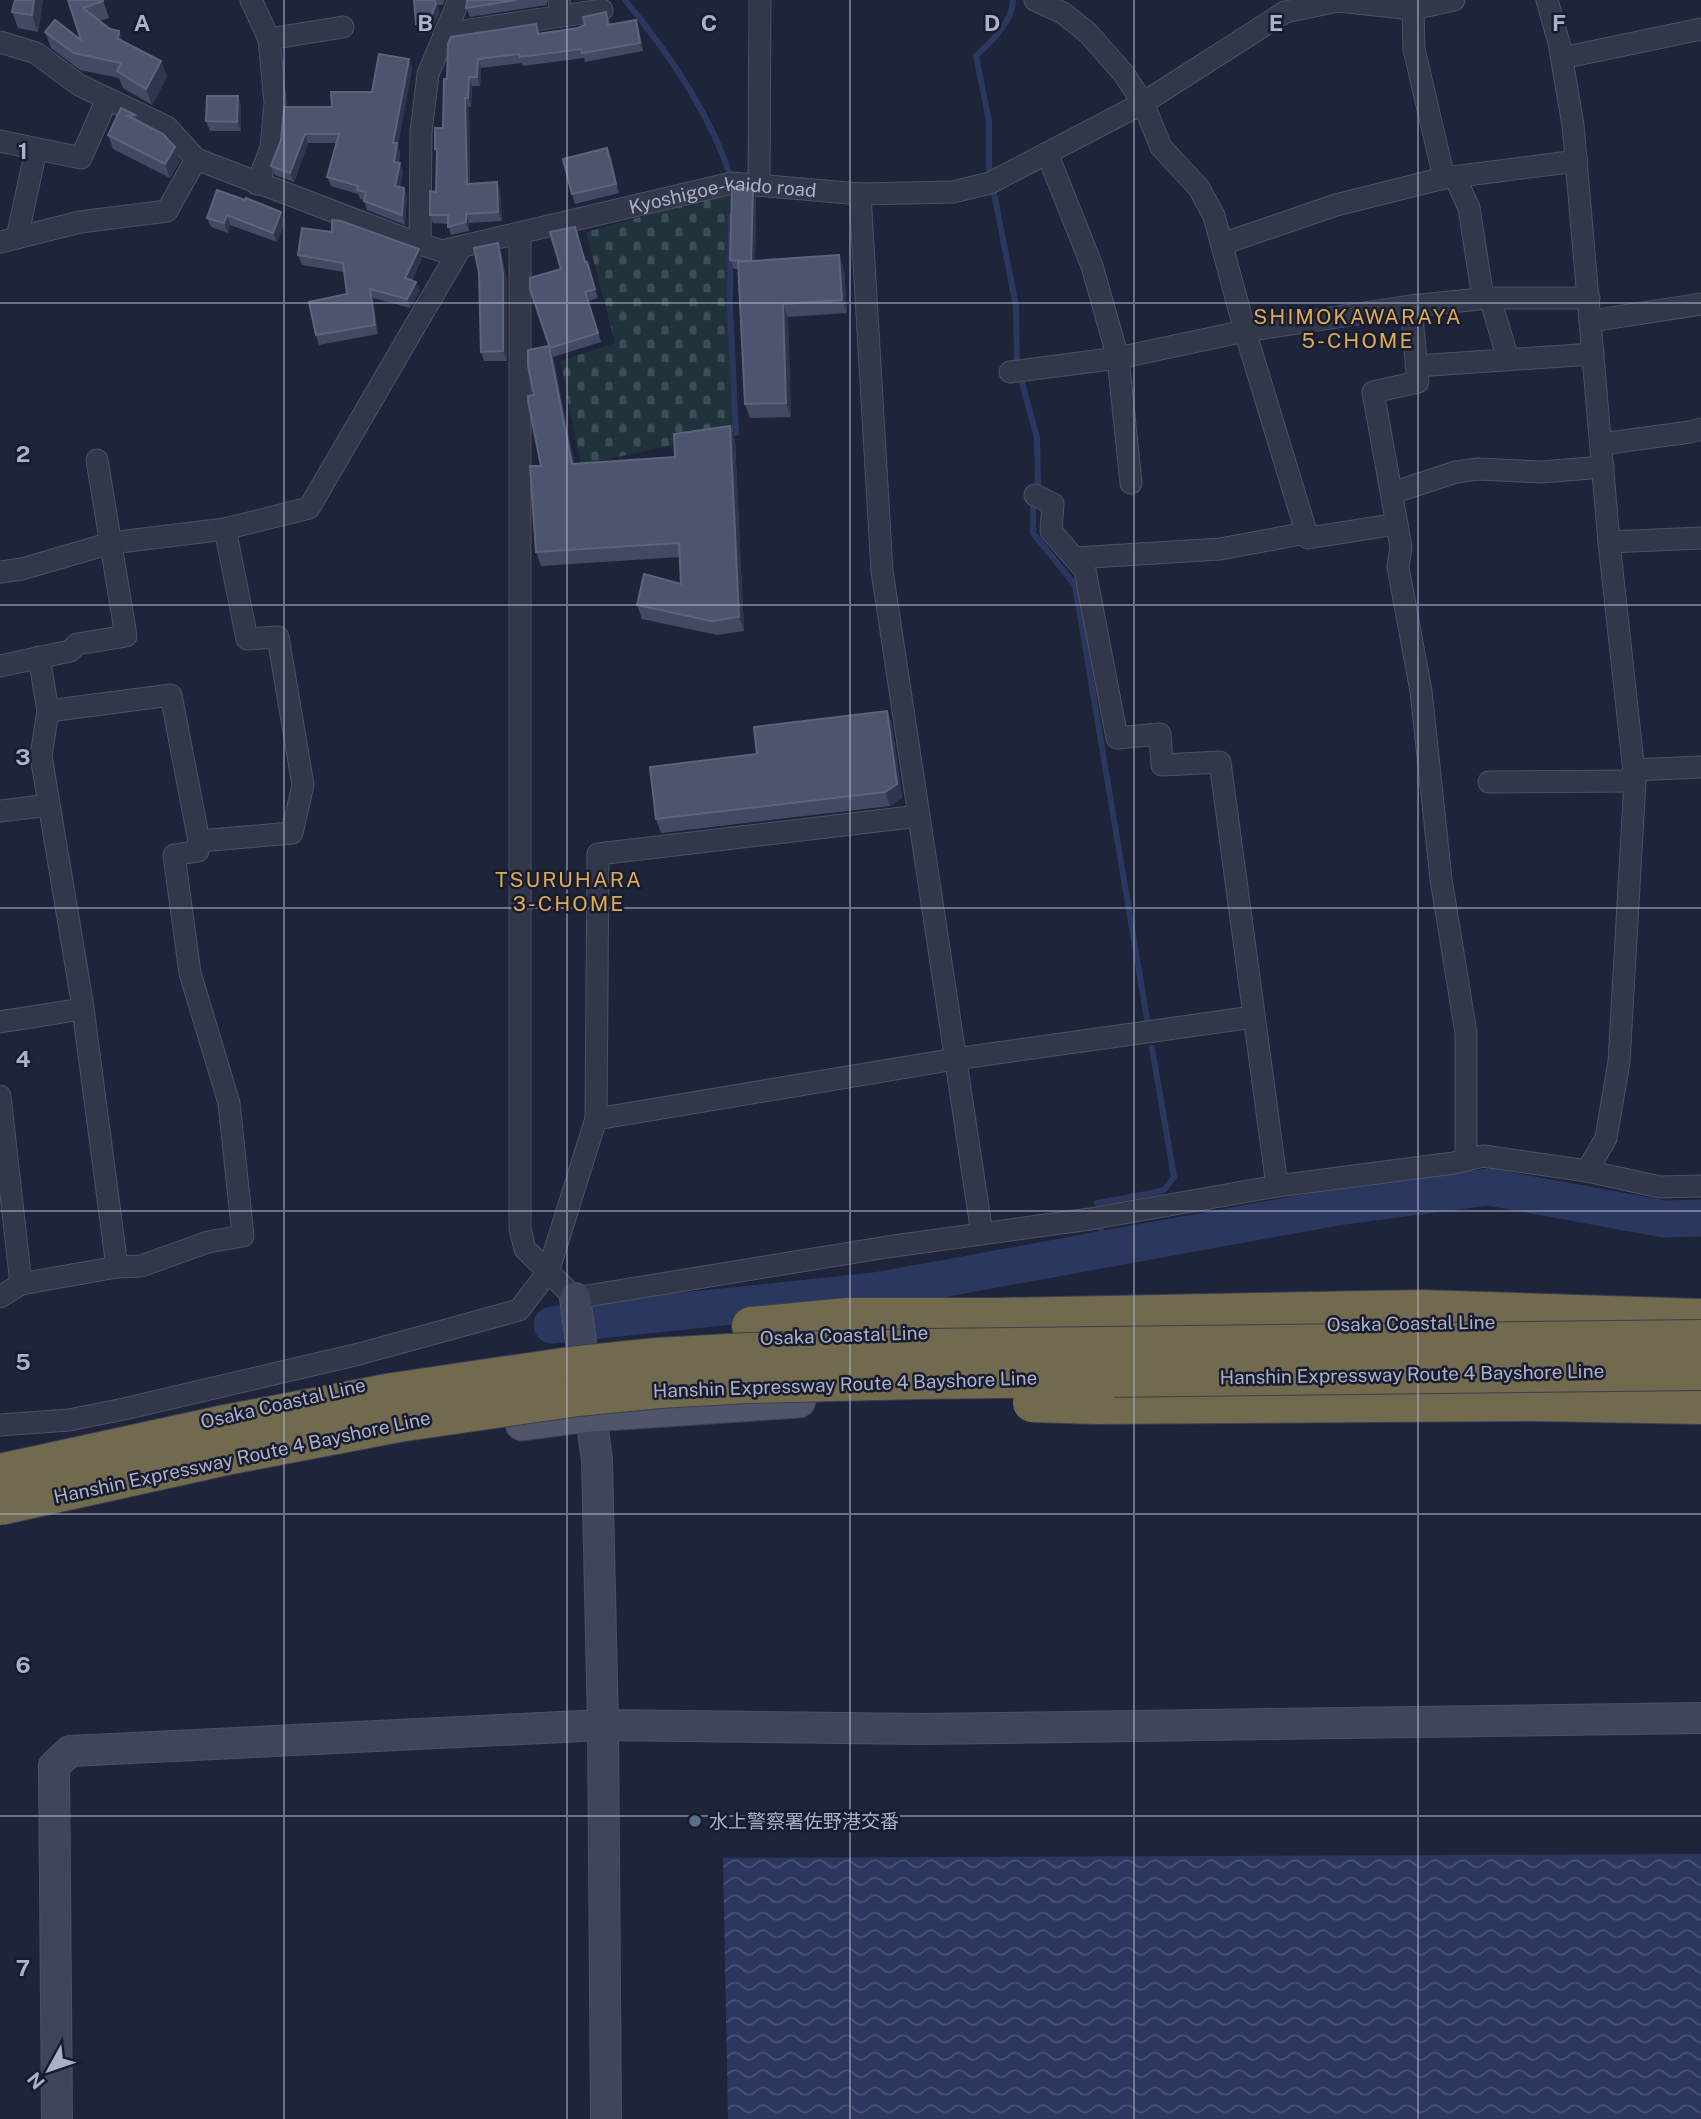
<svg xmlns="http://www.w3.org/2000/svg" width="1701" height="2119" font-family="'Public Sans','Noto Sans JP',sans-serif">
<style>
.cemetery{fill:url(#cemetery-stones)}
.water{fill:url(#water-waves)}
.lines{fill:none;stroke-linecap:round;stroke-linejoin:round}
.stream{stroke:#2c375f;stroke-width:6}
.river{stroke:#2c375f;stroke-width:37}
.street-casing{stroke:#4d5165;stroke-width:23}
.secondary-casing{stroke:#4d5165;stroke-width:32}
.primary-casing{stroke:#3c4053;stroke-width:35}
.highway-casing{stroke:#3a3e51;stroke-width:40}
.street{stroke:#32374a;stroke-width:21}
.secondary{stroke:#40455d;stroke-width:30}
.primary{stroke:#50556a;stroke-width:33}
.highway{stroke:#716a4e;stroke-width:38}
.highway-bridge-casing{stroke:#3a3e51;stroke-width:40;stroke-linecap:butt}
.highway-bridge{stroke:#716a4e;stroke-width:38}
.wall{fill:#424962}
.shaded-wall{fill:#2f354d}
.building{fill:#4d546d;stroke:#5c637b;stroke-width:2}
.grid{fill:none;stroke:#acb1c7;stroke-width:2;stroke-opacity:0.55}
.service-dot{fill:#5c6f8a;stroke:#181c2e;stroke-width:2.5}
.labels{text-anchor:middle;stroke-width:5;stroke-linejoin:round;paint-order:stroke}
.street-label{font-size:19px;fill:#acb1c7;stroke:#181c2e}
.poi-label{font-size:19px;fill:#acb1c7;stroke:#181c2e;text-anchor:start}
.neighbourhood-label{font-size:21px;letter-spacing:2px;fill:#ddab51;stroke:#181c2e}
.grid-label{font-size:23px;text-anchor:middle;font-weight:bold;fill:#acb1c7;stroke:#181c2e;stroke-width:5;stroke-linejoin:round;paint-order:stroke}
</style>
<defs>
<pattern id="cemetery-stones" width="16" height="16" patternUnits="userSpaceOnUse" patternTransform="scale(1.75)"><rect width="16" height="16" fill="#20323b"/><path d="M2 7V4a2 2 0 0 1 4 0v3zM10 15v-3a2 2 0 0 1 4 0v3z" fill="#3e4d56"/></pattern>
<pattern id="water-waves" width="16" height="10" patternUnits="userSpaceOnUse" patternTransform="scale(1.75)"><rect width="16" height="10" fill="#2c375f"/><path d="M0 5q4-4 8 0t8 0" fill="none" stroke="#485274"/></pattern>
</defs>
<rect width="100%" height="100%" fill="#1e243a"/>
<path class="cemetery" d="M730,192l-3,99 6,141 -152,33 -21,-104 55,-18 -29,-111z"/>
<path class="water" d="M1701,1854v265h-973l-5,-261z"/>
<g class="lines">
<g class="stream">
<path d="M625,0c43,52 84,111 105,175"/>
<path d="M989,169v-48l-13,-65c15,-14 37,-35 37,-56"/>
<path d="M993,188l23,118 1,57"/>
<path d="M731,216l-1,89 6,128"/>
<path d="M1020,375l17,63 1,49"/>
<path d="M1033,505v28l42,52 72,434"/>
<path d="M1097,1203l60,-11 8,-3 9,-12 -22,-129"/>
<path d="M1100,1226l4,24"/>
</g>
<path class="river" d="M552,1325l323,-34 462,-84 152,-20 175,32 37,-1"/>
<g class="street-casing">
<g id="street">
<path d="M251,0l18,39"/>
<path d="M1035,0l28,13 25,20 36,41 19,29 18,44 38,41 15,28 31,115 63,207 89,-14"/>
<path d="M1547,0l12,43 14,82 36,417 26,239 -16,281 -13,76 -19,33"/>
<path d="M1413,9l1,40 30,129"/>
<path d="M562,16l40,-6"/>
<path d="M444,34l118,-18 -3,-16"/>
<path id="s1" d="M0,42l36,11 43,32 88,42 29,32 215,82 31,10 290,-68 128,11 93,-2 37,-9 153,-80 142,-91 53,-11 75,8 41,-9"/>
<path d="M1562,58l139,-29"/>
<path d="M0,141l81,17 26,-59"/>
<path d="M1047,153l45,113 26,92 13,125"/>
<path d="M1455,177l14,31 14,90"/>
<path d="M257,184l14,-36 4,-45 -6,-64 74,-12"/>
<path d="M759,185l1,-185"/>
<path d="M860,194l22,377 100,663"/>
<path d="M520,234v995l5,20 50,49 312,-51 203,-28 187,-33 177,-23 29,-7 104,15 73,16 41,-1"/>
<path d="M17,238l19,-88"/>
<path d="M0,242l80,-20 87,-11 29,-52"/>
<path d="M420,244l1,-112 7,-58 31,-74"/>
<path d="M1222,244l114,-39 108,-27 133,-17"/>
<path d="M1490,298l18,61"/>
<path d="M1411,306l7,76 -45,10 28,155 -3,20 23,124 20,188 25,154v127"/>
<path d="M1591,321l110,-17"/>
<path d="M1416,366l177,-12"/>
<path d="M1010,372l108,-14 127,-27 166,-25 79,-8h99"/>
<path d="M1601,444l89,-12 11,-3"/>
<path d="M1392,493l64,-21 22,-3 63,3 62,-5"/>
<path d="M1035,495l18,9 -2,27 34,39 32,168 43,-4 2,31 58,-3 57,424"/>
<path d="M1609,542l92,-4"/>
<path d="M1075,558l145,-9 86,-16"/>
<path d="M0,572l22,-3 89,-26 114,-14 84,-21 152,-261"/>
<path d="M39,657l9,54"/>
<path d="M0,666l70,-15 7,-7 49,-8 -29,-176"/>
<path d="M1633,770l68,-3"/>
<path d="M1489,782l146,-1"/>
<path d="M0,811l49,-6"/>
<path d="M0,1022l82,-13"/>
<path d="M0,1096l21,188"/>
<path d="M596,1119l359,-60 298,-42"/>
<path d="M117,1267l-35,-266 -41,-245 7,-45 123,-16 28,146"/>
<path d="M0,1297l21,-13 96,-17 24,-1 67,-24 35,-6 -14,-133 -39,-130 -16,-118 24,-4 1,-10 93,-8 11,-48 -25,-148 -31,2 -22,-110"/>
<path d="M0,1425l69,-5 55,-11 235,-55 160,-44 29,-38 48,-153 2,-265 321,-38"/>
</g>
</g>
<g class="secondary-casing">
<g id="secondary">
<path d="M575,1298l22,162 6,265 3,394"/>
<path d="M57,2119l-3,-353 16,-15 533,-26 319,4 779,-11"/>
</g>
</g>
<g class="primary-casing">
<path id="primary" d="M522,1424l69,-9 208,-14"/>
</g>
<g class="highway-casing">
<g id="highway">
<path d="M751,1326l96,-9h150l424,-8 280,9"/>
<path d="M1097,1405l437,-3 167,3"/>
</g>
</g>
<use href="#street" class="street"/>
<use href="#secondary" class="secondary"/>
<use href="#primary" class="primary"/>
<use href="#highway" class="highway"/>
<g class="highway-bridge-casing">
<g id="highway-bridge">
<path d="M1032,1403l65,2"/>
<path d="M0,1473l220,-48 173,-33 177,-26 87,-9 91,-5 176,-4 777,-9"/>
<path d="M0,1506l231,-51 167,-32 180,-26 81,-8 89,-5 172,-4 781,-9"/>
</g>
</g>
<use href="#highway-bridge" class="highway-bridge"/>
</g>
<g class="wall">
<path d="M43,0l-5,32 -20,-4 -6,-16z"/>
<path d="M68,0h35l6,18 -9,3 10,8 9,2 4,11 38,19 6,16 -15,28 -29,-17 -4,-10 -39,-8 -29,-22 -6,-16 36,8z"/>
<path d="M414,0h31l-2,5h-5l1,9 -8,19 -12,1 -3,-10z"/>
<path d="M467,0h80v5l-77,12 -4,-9z"/>
<path d="M606,12l4,12 26,-4 3,9 4,22 -58,11 -1,-4 -61,8 -1,-3 -41,5 -1,18h-8l-1,21h-2l1,77 30,7 2,30 -33,2v8l-18,4 -3,-11 -15,-1 -3,-8 6,-23 1,-38 -2,-5 8,-21 4,-49 1,-35 130,-16 7,-3z"/>
<path d="M412,68l-14,78 2,7 -1,10 4,9 -3,15 4,1 3,9 -2,28 -38,-15 -3,-10 -4,-1 -2,-5 -27,-8 -4,-9 9,-34h-28l-14,39 -19,-7 -4,-9 61,-59 40,-15z"/>
<path d="M238,96l3,10v25h-31l-4,-10z"/>
<path d="M121,108l14,7 2,6 43,40 -10,17 -57,-29 -5,-14z"/>
<path d="M611,157l8,36 -44,11 -3,-10z"/>
<path d="M217,190l68,31 -8,21 -47,-17 -2,8 -17,-6 -4,-9z"/>
<path d="M756,198l-1,63 89,8 3,44 -59,4 3,100 -41,1 -5,-14 -6,-135h-5l-4,-9z"/>
<path d="M575,227l23,71 -9,3 12,41 -48,15 21,107 101,-7 60,-17 9,191 -27,4 -75,-16 -5,-14 44,-21 -1,-27 -139,9 -5,-14 5,-86 -7,-71 15,-49 12,-77z"/>
<path d="M501,252l6,30v79h-23l-3,-9z"/>
<path d="M298,255l124,3 -10,22 4,2 4,9 -10,17 -37,-10 5,36 -59,11 -3,-10 31,-41 -3,-22 -42,-7z"/>
<path d="M887,711l5,14 10,73 -12,8 -229,27 -5,-14 101,-65z"/>
</g>
<g class="shaded-wall">
<path d="M34,0h9l-5,32 -6,-17z"/>
<path d="M435,0h1l2,5 1,9 -8,19 -3,-9z"/>
<path d="M636,20l3,9 4,22 -3,-8z"/>
<path d="M119,31l6,16 -7,-8z"/>
<path d="M409,59l3,9 -14,78 2,7 -3,18 -3,-9 -1,-19z"/>
<path d="M478,59l3,9 -1,18 -3,-9z"/>
<path d="M161,61l6,16 -15,28 -6,-16z"/>
<path d="M469,77l3,9 -1,21 -3,-9z"/>
<path d="M238,96l3,10v25l-4,-9z"/>
<path d="M465,98l4,9 1,86 -3,-9z"/>
<path d="M305,134l3,9 -14,39 -4,-9z"/>
<path d="M175,147l5,14 -10,17 -5,-14z"/>
<path d="M607,148l4,9 8,36 -3,-9z"/>
<path d="M400,163l3,9 -4,24 -4,-10z"/>
<path d="M497,182l3,9 2,30 -4,-9z"/>
<path d="M404,188l3,9 -2,28 -3,-10z"/>
<path d="M753,189l3,9 -1,72 -4,-9z"/>
<path d="M281,212l4,9 -8,21 -4,-9z"/>
<path d="M466,214l3,9v8l-3,-9z"/>
<path d="M227,215l3,10 -2,8 -4,-10z"/>
<path d="M498,243l3,9 6,30v79l-4,-10z"/>
<path d="M419,249l3,9 -14,30 -3,-10z"/>
<path d="M839,255l5,14 3,44 -5,-13z"/>
<path d="M416,282l4,9 -10,17 -3,-9z"/>
<path d="M370,289l3,9 5,36 -3,-9z"/>
<path d="M783,304l5,13 3,100 -5,-14z"/>
<path d="M549,346l5,14 23,117 -5,-13z"/>
<path d="M730,426l5,14 9,191 -5,-14z"/>
<path d="M887,711l5,14 10,73 -12,8 -5,-14z"/>
</g>
<g class="building">
<path d="M15,0h19l-2,15 -20,-3z"/>
<path d="M68,0h35v1l-20,7 27,21 9,2 -1,8 43,22 -15,28 -29,-18 4,-8 -47,-10 -29,-21 10,-12 26,20z"/>
<path d="M414,0h21l1,4 -8,20h-12z"/>
<path d="M467,0h49l-50,8z"/>
<path d="M606,12l2,13 28,-5 4,23 -58,10 -1,-4 -61,8 -1,-3 -41,5 -1,18h-8l-1,21h-3l2,86 30,-2 1,30 -32,2v8l-18,5v-12h-18v-24l6,1 1,-43h-2v-21h8l1,-49h3l1,-35 3,-7 85,-13 2,10 40,-6 7,-3 -2,-8z"/>
<path d="M379,54l30,5 -16,84h4l-3,19 6,1 -5,23 9,2 -2,27 -38,-14 2,-9 -9,-2 1,-4 -31,-9 12,-43h-34l-15,39 -19,-7 10,-26 3,-33h48l-1,-15h41z"/>
<path d="M207,96h31l-1,26 -31,-1z"/>
<path d="M121,108l14,7 -7,1 35,18 12,13 -10,17 -57,-29z"/>
<path d="M607,148l9,36 -44,10 -9,-35z"/>
<path d="M732,187l21,2 -2,72 -21,-1z"/>
<path d="M217,190l28,10 1,-2 35,14 -8,21 -46,-18 -3,8 -17,-5z"/>
<path d="M332,220l9,1 78,28 -14,29 11,4 -9,17 -37,-10 5,36 -59,10 -7,-33 38,-8 -4,-31 -45,-8 4,-27 30,4z"/>
<path d="M575,227l10,35h2l8,27 -10,3 13,41 -48,15 -20,-59v-11l31,-9 -11,-37z"/>
<path d="M498,243l5,30v78l-22,1 -2,-79 -5,-25z"/>
<path d="M839,255l3,45 -59,4 3,99 -41,1 -7,-142z"/>
<path d="M549,346l23,118 103,-7 -1,-23 56,-8 9,191 -28,4 -74,-16 7,-31 37,10 -2,-41 -143,9 -6,-86h11l-13,-65v-5l6,-1 -6,-29v-16z"/>
<path d="M887,711l10,73 -12,8 -229,27 -6,-52 107,-13 -3,-27z"/>
</g>
<path class="grid" d="M284,0v2119M567,0v2119M850,0v2119M1134,0v2119M1418,0v2119M0,303h1701M0,605h1701M0,908h1701M0,1211h1701M0,1514h1701M0,1816h1701"/>
<circle class="service-dot" cx="695" cy="1821" r="7"/>
<g class="labels">
<g class="street-label">
<text dy="7" stroke="none"><textPath href="#s1" startOffset="782">Kyoshigoe-kaido road</textPath></text>
<text transform="translate(1411 1323) rotate(-1)" y="7">Osaka Coastal Line</text>
<text transform="translate(844 1335) rotate(-2)" y="7">Osaka Coastal Line</text>
<text transform="translate(1412 1374) rotate(-1)" y="7">Hanshin Expressway Route 4 Bayshore Line</text>
<text transform="translate(845 1384) rotate(-2)" y="7">Hanshin Expressway Route 4 Bayshore Line</text>
<text transform="translate(283 1403) rotate(-13)" y="7">Osaka Coastal Line</text>
<text transform="translate(242 1457) rotate(-12)" y="7">Hanshin Expressway Route 4 Bayshore Line</text>
</g>
<g class="poi-label">
<text x="709" y="1828">水上警察署佐野港交番</text>
</g>
<g class="neighbourhood-label">
<text x="1358" y="324">SHIMOKAWARAYA<tspan x="1358" dy="24">5-CHOME</tspan></text>
<text x="569" y="887">TSURUHARA<tspan x="569" dy="24">3-CHOME</tspan></text>
</g>
</g>
<g class="grid-label">
<text x="142" y="31">A</text>
<text x="425" y="31">B</text>
<text x="709" y="31">C</text>
<text x="992" y="31">D</text>
<text x="1276" y="31">E</text>
<text x="1559" y="31">F</text>
<text x="23" y="159">1</text>
<text x="23" y="462">2</text>
<text x="23" y="765">3</text>
<text x="23" y="1067">4</text>
<text x="23" y="1370">5</text>
<text x="23" y="1673">6</text>
<text x="23" y="1976">7</text>
</g>
<g transform="translate(49 2070) rotate(230)" stroke="#181c2e" stroke-width="5" paint-order="stroke">
<path d="M0-5L12 26L0 18L-12 26Z" fill="#acb1c7"/>
<text y="-10" font-size="19" font-weight="bold" text-anchor="middle" fill="#acb1c7">N</text>
</g>
</svg>
